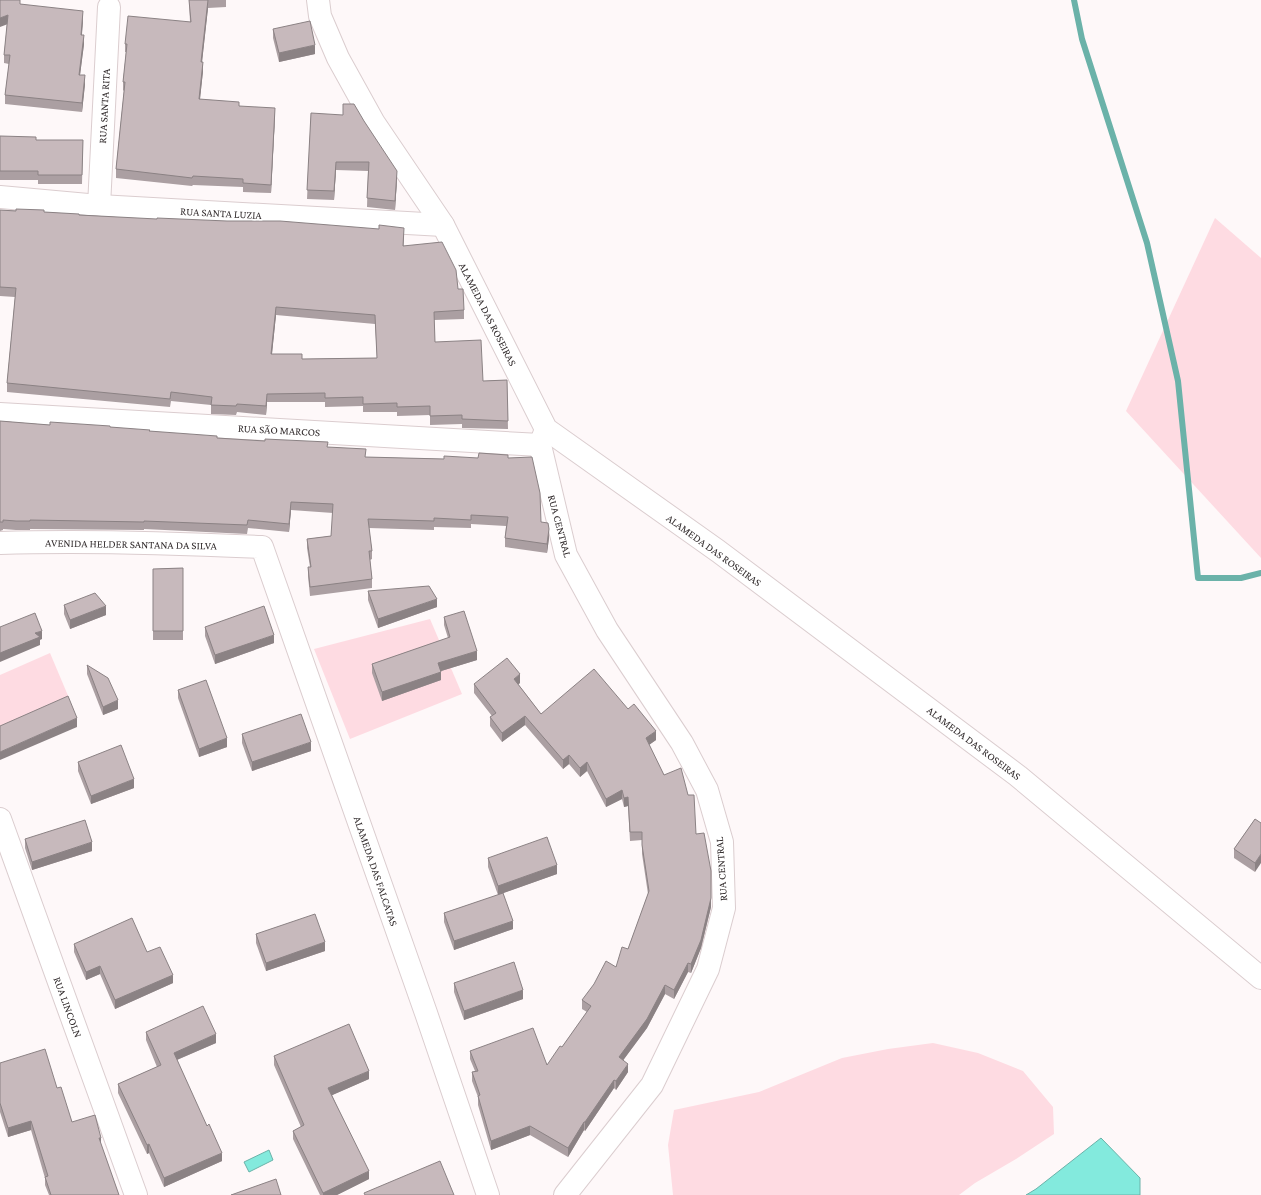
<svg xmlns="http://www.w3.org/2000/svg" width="1261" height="1195" font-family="'Crimson Pro',serif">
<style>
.green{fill:#fedbe2}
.water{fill:#83eadd;stroke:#6bb2a9}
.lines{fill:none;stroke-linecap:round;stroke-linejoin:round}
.stream{stroke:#6bb2a9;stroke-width:6}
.street-casing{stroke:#dbcdcf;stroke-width:24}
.street{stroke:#fff;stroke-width:22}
.wall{fill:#ab9fa2;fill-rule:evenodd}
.shaded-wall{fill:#8b8284}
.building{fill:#c7b9bc;stroke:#8b8284;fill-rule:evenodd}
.labels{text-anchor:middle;stroke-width:3;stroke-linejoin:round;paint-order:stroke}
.street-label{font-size:11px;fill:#342e2f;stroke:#fff}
</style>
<rect width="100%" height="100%" fill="#fef8f9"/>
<g class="green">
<path d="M1215,218l46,40v300l-135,-147z"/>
<path d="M430,619l32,75 -112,45 -36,-90z"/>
<path d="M50,653l19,45 -69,30v-53z"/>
<path d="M933,1043l45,10 45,18 30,36 1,27 -38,25 -41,24 -16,12h-286l-5,-50 6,-35 85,-18 83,-34 46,-9z"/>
</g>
<g class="water">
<path d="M1101,1138l39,40v17h-114l10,-6z"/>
<path d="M269,1150l4,10 -24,12 -5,-10z"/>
</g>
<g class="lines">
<path class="stream" d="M1074,0l8,39 65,204 31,138 20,197h43l20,-5"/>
<g class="street-casing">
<g id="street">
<path d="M318,0l2,16 18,42 36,65 69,102 103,204 172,122 300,225 243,202"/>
<path d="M0,197l99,9 344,19"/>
<path d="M99,206l10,-199"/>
<path d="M0,414l540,31 5,-13"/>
<path d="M540,445l26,110 41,75 75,113 25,47 15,52 2,66 -16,61 -56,116 -87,110"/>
<path d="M0,543c87,-3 175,0 262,4l164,466 62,182"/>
<path d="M0,819l136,376"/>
</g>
</g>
<use href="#street" class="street"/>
</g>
<g class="wall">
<path d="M189,0h37v7l-18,1 -6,54 1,9 -3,28 39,7 36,10 -4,77 -28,-1v-5l-50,-2 -1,1 -76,-8v-9l8,-78 -1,-1v-8l3,-30h-1v-8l65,-22z"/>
<path d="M20,4l63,16 -1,15 2,9 -4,31 5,9 -3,28 -77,-8v-9l4,-31 -5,-1v-8l3,-31z"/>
<path d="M273,29l42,25 -36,8 -6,-24z"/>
<path d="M311,113l86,66 -2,31 -28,-3 1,-36 -32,-1 -2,30 -27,-1z"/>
<path d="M0,136l36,4h47l-1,44h-44v-4h-38z"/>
<path d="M0,210l44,2 360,25 -1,9 55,43 6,21v9l-30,1 1,22 48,39 24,-1 1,49 -46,-1v-4l-32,1v-10l-33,1v-4h-34v-6l-38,1v-5h-58l-1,13 -29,-3 -1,3 -25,-1v-9l-40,-4 -1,6 -163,-15v-9l8,-86 -15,-1zM276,315l99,9 2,34 -75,1 -30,-5z"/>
<path d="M0,421l50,4 60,2 107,11 111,9 38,10 78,2 34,-1h30l41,80 -2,15 -42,-6v-9l1,-12 -35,-2v4l-37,-1v3l-65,-2 3,23v8l-2,1 2,19v9l-62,8 -2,-20v-9h2l-3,-19v-9l24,-3 2,-23 -42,-3 -2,22 -41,-4 -1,6 -103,-5v1l-114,-1v1h-14l-13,-1v1l-3,1z"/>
<path d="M183,568v72h-30v-71z"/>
<path d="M368,591l69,16 -59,21 -10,-28z"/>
<path d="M64,605l42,10 -36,14 -6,-15z"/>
<path d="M444,617l33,43 -36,11v9l-59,21 -10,-28v-9l76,-26 -4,-13z"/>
<path d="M205,627l69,16 -59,21 -10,-28z"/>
<path d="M87,665l31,44 -15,6 -16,-41z"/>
<path d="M520,683l-2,1 23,30 87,-5 28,31 -7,5 15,30 32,59 15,73 -10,41 -10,25 -3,-1 -14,27 -9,-5 -18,34 -24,32 5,12 -12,18 -2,-2 -29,43 -1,-1 -16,27 -38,-22 -39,15 -13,-45v-8l-6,-16v-9l3,-1 -5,-12v-8l77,14 15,-18 25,-35 -5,-3v-9l34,-33 12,-18 20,-55 -6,-40v-14l-12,1 -2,-35 -4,1 -2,-8 -16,8 -19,-36 -7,6 -11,-13 -6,5 -38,-44 -23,17 -12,-16v-9l2,-1 -18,-23v-9z"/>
<path d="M178,690l49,57 -28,10 -21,-59z"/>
<path d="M242,734l69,17 -59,20 -10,-28z"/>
<path d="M78,762l56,26 -43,16 -13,-33z"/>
<path d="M1255,819v53l-21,-14v-9z"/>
<path d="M25,839l67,12 -60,19 -7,-22z"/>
<path d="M488,858l69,16 -54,19 10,36 -59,21 -10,-28v-9l54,-18 -10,-28z"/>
<path d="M256,934l69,17 -59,20 -10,-28z"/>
<path d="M74,944l73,8 26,31 -58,26 -15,-35 -14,6 -12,-28z"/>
<path d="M454,983l69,16 -59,21 -10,-28z"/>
<path d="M146,1032l70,11 -39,17 45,101 -58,26 -15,-34 -2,1 -29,-61v-9l39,-17 -11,-27z"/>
<path d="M274,1056l95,23 -37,16 37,84 -32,16h-17l-27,-56v-8l8,-4 -27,-62z"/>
<path d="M0,1063l57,25 15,34 29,23 18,50h-70l-4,-10v-7l-14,-48 -23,7 -8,-25z"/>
</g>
<g class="shaded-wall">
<path d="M208,0v8l-7,63v-9z"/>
<path d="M83,11v9l-2,24v-9z"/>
<path d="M8,15v9l-8,3v-9z"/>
<path d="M84,35v9l-5,39v-8z"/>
<path d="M315,45v9l-36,8v-9z"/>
<path d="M203,62v9l-4,37v-9z"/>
<path d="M85,75v9l-3,28v-9z"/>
<path d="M275,108v8l-4,77v-8z"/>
<path d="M336,162v8l-2,30v-9z"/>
<path d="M397,171v8l-2,31v-9z"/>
<path d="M404,228v9l-1,17v-8z"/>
<path d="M276,307v8l-5,48v-9z"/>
<path d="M267,394v8l-1,13v-9z"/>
<path d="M291,502v8l-2,22v-8z"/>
<path d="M549,529v9l-2,15v-9z"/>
<path d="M437,599v8l-59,21v-9z"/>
<path d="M106,606v9l-36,14v-9z"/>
<path d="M42,631v8l-2,1v5l-40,17v-9l35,-20z"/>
<path d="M274,635v8l-59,21v-9z"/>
<path d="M477,651v9l-39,12v-9z"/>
<path d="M441,672v8l-59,21v-9z"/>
<path d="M520,674v9l-6,5v-9z"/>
<path d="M118,700v9l-15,6v-8z"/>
<path d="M525,716v9l-23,17v-9z"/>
<path d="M77,718v9l-77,33v-8z"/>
<path d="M656,731v9l-10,7v-9z"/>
<path d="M227,738v9l-28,10v-8z"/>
<path d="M311,742v9l-59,20v-9z"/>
<path d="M569,755v9l-6,5v-9z"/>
<path d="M587,762v9l-7,6v-9z"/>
<path d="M134,779v9l-43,16v-8z"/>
<path d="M622,790v9l-16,8v-8z"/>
<path d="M628,797v9l-4,1v-9z"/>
<path d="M92,842v9l-60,19v-8z"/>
<path d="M1261,854v9l-6,9v-9z"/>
<path d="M557,865v9l-59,21v-9z"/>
<path d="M711,898v9l-10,41 -10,25v-9z"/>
<path d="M513,921v8l-59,21v-9z"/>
<path d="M325,942v9l-59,20v-8z"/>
<path d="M688,963v9l-14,27v-9z"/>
<path d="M100,966v8l-14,6v-8z"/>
<path d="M173,975v8l-58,26v-9z"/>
<path d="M665,985v9l-18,34 -28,38v-9z"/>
<path d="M523,990v9l-59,21v-9z"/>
<path d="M216,1034v9l-42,18v-8z"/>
<path d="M628,1064v8l-12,18v-9z"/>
<path d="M369,1071v8l-41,18v-9z"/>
<path d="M614,1080v8l-29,43v-9z"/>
<path d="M31,1121v9l-23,7v-9z"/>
<path d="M584,1122v8l-16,27v-9z"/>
<path d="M530,1126v9l-39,15v-9z"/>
<path d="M99,1138h2v8z"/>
<path d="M149,1144v9l-2,1v-9z"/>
<path d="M222,1153v8l-58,26v-9z"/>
<path d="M369,1171v8l-32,16h-14v-2z"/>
</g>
<g class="building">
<path d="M0,0h20v4l63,7 -2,24h3l-5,40h6l-3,28 -77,-8 5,-40h-6l4,-40 -8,3z"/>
<path d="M189,0h19l-7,62h2l-4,37 40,3v4l36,2 -4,77 -28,-2v-4l-50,-3 -1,2 -76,-9 9,-87h-2l4,-38h-2l3,-28 63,6z"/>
<path d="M310,21l5,24 -36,8 -6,-24z"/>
<path d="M343,104h11l10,17 33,50 -2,30 -28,-3 2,-36h-33l-2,29 -27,-1 4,-77 32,2z"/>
<path d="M0,136l36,1v3h47l-1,35h-44v-4h-38z"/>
<path d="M16,209l28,1v2l35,2v1l78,4v-1l70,3h53l99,8v-4l25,3 -1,18 39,-4 14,28 2,19h5l1,21 -30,2 1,30 46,-2 2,41 24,-1 1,41 -46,-2v-4l-32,1v-10l-33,1v-4l-34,1v-7l-38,1v-5l-58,1 -1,12 -29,-2 -1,2 -25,-1 1,-8 -41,-5 -1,7 -163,-16 9,-95 -16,-1v-77l16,1zM276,307l99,8 2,43 -75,1v-5h-31z"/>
<path d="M0,421l50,4v-3l60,4v1l40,3 -1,1 68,5v2l48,3v-2l63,3 -1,5 39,2 -1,8 79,2v-3l34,2 1,-5 29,2v3l24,-1 8,36 1,29 7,1 1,6 -2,15 -42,-6 3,-21 -37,-2v5l-37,-2v3l-66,-2 4,32h-3l3,28 -62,8 -2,-20h3l-4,-28 24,-3 2,-32 -42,-2 -2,22 -41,-4 -1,5 -103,-4v1l-114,-2v1h-14l-13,-1v2h-3z"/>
<path d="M183,568v63h-30v-62z"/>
<path d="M429,586l8,13 -59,20 -10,-28z"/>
<path d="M95,593l11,13 -36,14 -6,-15z"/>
<path d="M264,606l10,29 -59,20 -10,-28z"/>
<path d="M464,611l13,40 -39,12 3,9 -59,20 -10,-28 78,-27 -6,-20z"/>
<path d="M35,613l7,18 -7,2 5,4 -40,16v-26z"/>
<path d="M507,658l13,16 -6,5 27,35 53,-45 34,40 6,-5 22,27 -10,7 18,37 17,-7 7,27h6l2,39 8,-1 7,38v27l-10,42 -10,24 -3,-1 -14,27 -9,-5 -18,34 -28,38 9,7 -12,17 -2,-1 -29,42h-1l-16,26 -38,-22 -39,15 -13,-45 2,-1 -8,-23 6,-1 -8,-20 63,-23 14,37 13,-19 2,1 29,-41 -9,-6 12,-16 12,-23 10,6 6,-20 6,2 21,-58 -7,-46v-13h-12l-2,-35 -4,1 -2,-8 -16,9 -19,-37 -7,6 -11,-13 -6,5 -38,-44 -23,17 -12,-16 6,-4 -22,-29z"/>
<path d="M87,665l21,13 10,22 -15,7z"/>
<path d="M206,680l21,58 -28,11 -21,-59z"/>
<path d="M68,696l9,22 -77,34v-26z"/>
<path d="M301,714l10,28 -59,20 -10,-28z"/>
<path d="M121,745l13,34 -43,17 -13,-34z"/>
<path d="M1255,819l6,4v31l-6,9 -21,-14z"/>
<path d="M85,820l7,22 -60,20 -7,-23z"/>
<path d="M547,837l10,28 -59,21 -10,-28z"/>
<path d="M503,893l10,28 -59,20 -10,-28z"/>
<path d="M315,914l10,28 -59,21 -10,-29z"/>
<path d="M132,918l15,34 13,-5 13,28 -58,25 -15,-34 -14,6 -12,-28z"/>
<path d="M514,962l9,28 -59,21 -10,-28z"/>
<path d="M203,1006l13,28 -42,19 33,73 2,-2 13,29 -58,25 -15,-34 -2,1 -29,-61 43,-19 -15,-33z"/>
<path d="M349,1024l20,47 -41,17 41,83 -46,22 -30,-62 11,-6 -30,-69z"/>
<path d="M45,1049l12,39 4,-1 11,35 23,-7 6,23h-2l20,57h-68l-6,-18 3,-1 -17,-55 -23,7 -8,-25v-40z"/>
<path d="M440,1161l14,34h-89l-1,-2z"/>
<path d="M276,1179l5,16h-50z"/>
</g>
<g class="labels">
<g class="street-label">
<text transform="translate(104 106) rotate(-87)" y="4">RUA SANTA RITA</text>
<text transform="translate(221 213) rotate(3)" y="4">RUA SANTA LUZIA</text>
<text transform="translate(488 314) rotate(63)" y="4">ALAMEDA DAS ROSEIRAS</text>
<text transform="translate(279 430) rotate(3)" y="4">RUA SÃO MARCOS</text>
<text transform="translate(560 526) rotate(75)" y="4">RUA CENTRAL</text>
<text transform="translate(131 544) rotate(1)" y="4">AVENIDA HELDER SANTANA DA SILVA</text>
<text transform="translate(714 550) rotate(36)" y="4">ALAMEDA DAS ROSEIRAS</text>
<text transform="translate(974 743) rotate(37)" y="4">ALAMEDA DAS ROSEIRAS</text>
<text transform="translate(721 869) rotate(-94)" y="4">RUA CENTRAL</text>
<text transform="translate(376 871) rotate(71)" y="4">ALAMEDA DAS FALCATAS</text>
<text transform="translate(68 1007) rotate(70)" y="4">RUA LINCOLN</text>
</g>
</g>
</svg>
